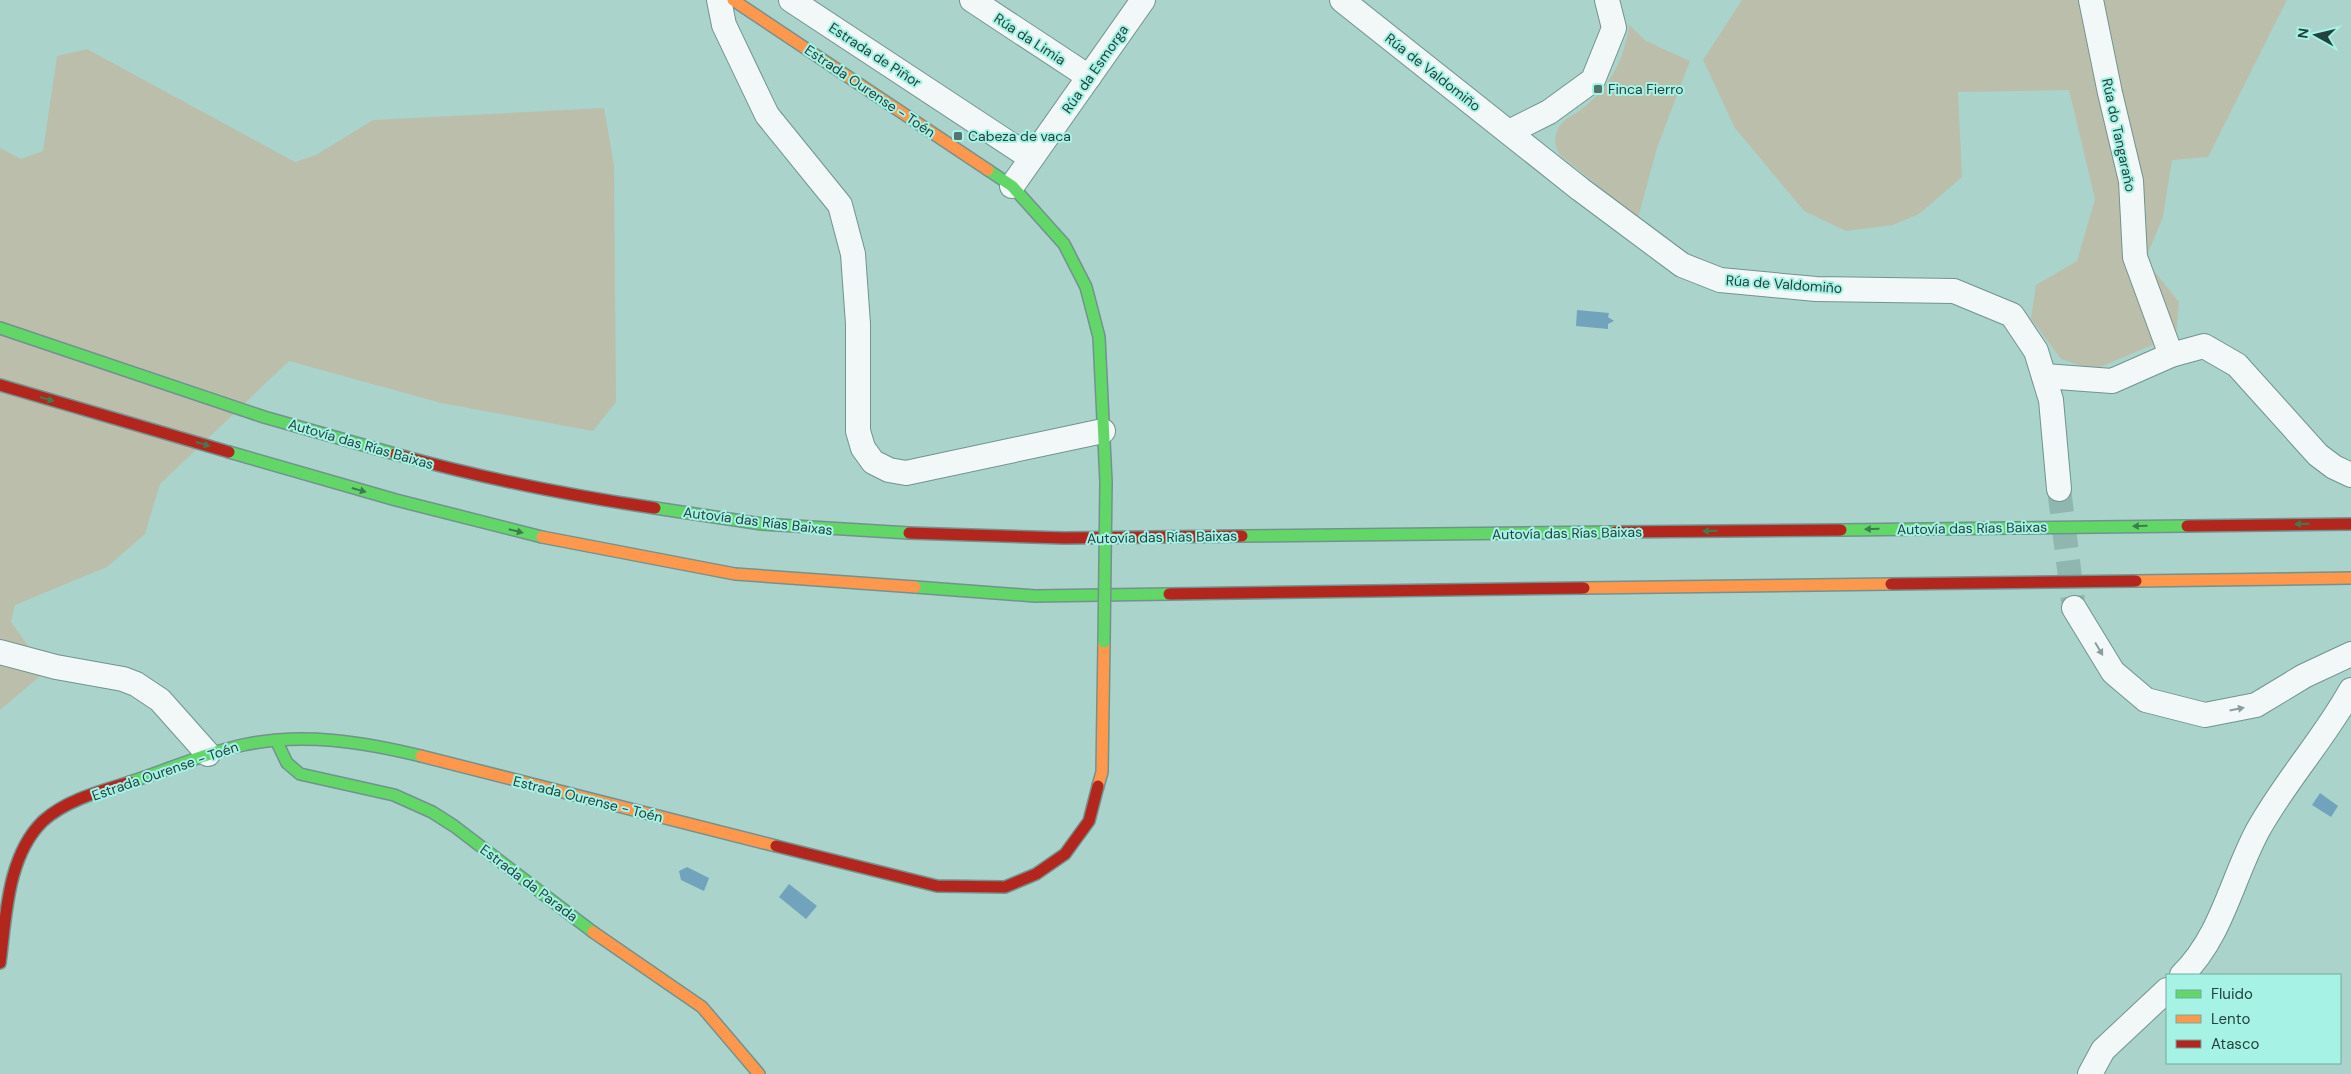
<svg xmlns="http://www.w3.org/2000/svg" width="2351" height="1074" font-family="'DM Sans',sans-serif">
<style>
.green{fill:#bcbeac}
.water{fill:#71a3bd}
.lines{fill:none;stroke-linecap:round;stroke-linejoin:round}
.street-tunnel{stroke:#8fb6af;stroke-width:24;stroke-dasharray:24 12;stroke-linecap:butt}
.street-casing{stroke:#71938e;stroke-width:26}
.fast-casing{stroke:#71938e;stroke-width:14}
.slow-casing{stroke:#71938e;stroke-width:14}
.jam-casing{stroke:#71938e;stroke-width:14}
.street{stroke:#f2f8f7;stroke-width:24}
.fast{stroke:#63d668;stroke-width:11}
.slow{stroke:#ff974d;stroke-width:11}
.jam{stroke:#b3261e;stroke-width:11}
.fast-bridge-casing{stroke:#71938e;stroke-width:14;stroke-linecap:butt}
.fast-bridge{stroke:#63d668;stroke-width:11}
.oneway{fill:#3c7d4e}
.oneway2{fill:#8a9d9a}
.poi-dot{fill:#52756f;stroke:#a6f2e5;stroke-width:2}
.labels{text-anchor:middle;stroke-width:4;stroke-linejoin:round;paint-order:stroke}
.street-label{font-size:14px;fill:#22423d;stroke:#a6f2e5}
.poi-label{font-size:14px;fill:#22423d;stroke:#a6f2e5;text-anchor:start}
</style>
<rect width="100%" height="100%" fill="#aad3cc"/>
<g class="green">
<path d="M1742,0h545l-79,157 -36,3 -9,57 -18,43 34,42 -3,33 -83,35 -32,-11 -30,-40 5,-34 41,-24 18,-62 -26,-109 -111,2 4,85 -43,37 -26,11 -47,6 -42,-20 -69,-83 -32,-68z"/>
<path d="M1629,25l17,16 44,20 -33,87 -19,70 -77,-62c-7,-9 -8,-19 -2,-29 5,-9 16,-12 24,-19 27,-21 42,-50 46,-83z"/>
<path d="M87,49l208,113 21,-7 57,-35 231,-12 10,57 2,237 -23,29 -152,-28 -152,-42 -129,123 -15,50 -38,33 -92,38 -4,17 35,49 -46,39v-562l21,11 22,-8 14,-95z"/>
</g>
<g class="water">
<path d="M1577,310l32,3 -1,4 6,4 -6,3v5l-32,-3z"/>
<path d="M2320,793l18,13 -7,11 -19,-12z"/>
<path d="M687,867l22,11 -5,13 -23,-11 -2,-9z"/>
<path d="M789,884l28,22 -11,13 -27,-22z"/>
</g>
<g class="lines">
<path class="street-tunnel" d="M2059,489l14,112"/>
<g class="street-casing">
<g id="street">
<path d="M719,0l5,25 43,90 73,90 13,49 5,70v107l5,17 10,14 16,8 17,3 197,-42"/>
<path d="M791,0l240,158"/>
<path d="M972,0l117,77"/>
<path d="M1342,0l238,189 102,76 38,15 96,9 138,2 58,24 24,36 15,49 8,89"/>
<path d="M2091,0l19,93 21,88 4,76 36,98"/>
<path d="M1509,132l40,-20 44,-32 21,-52 -7,-28"/>
<path d="M1012,186l131,-186"/>
<path d="M2044,376l68,5 59,-26 33,-9 33,19 81,90 16,12 17,8"/>
<path d="M2074,608l39,64 33,28 59,15 51,-10 48,-29 47,-22"/>
<path d="M0,652l56,15 67,12 13,5 24,16 48,54"/>
<path d="M2182,975c40,-39 50,-97 76,-145 27,-49 66,-91 93,-140"/>
<path d="M2090,1074l13,-24 64,-60"/>
</g>
</g>
<g class="fast-casing">
<g id="fast">
<path d="M988,170l24,16 52,58 22,43 13,50 7,145"/>
<path d="M0,328l264,89 131,37"/>
<path d="M229,452l167,48 146,37"/>
<path d="M655,508l107,16 147,9"/>
<path d="M1841,530l346,-4"/>
<path d="M1242,536l373,-4"/>
<path d="M915,587l120,9 134,-2"/>
<path d="M276,740l11,23 13,11 94,21 38,17 22,14 139,106"/>
<path d="M130,782c38,-12 74,-29 113,-37 60,-13 120,-3 178,11"/>
</g>
</g>
<g class="slow-casing">
<g id="slow">
<path d="M733,0l255,170"/>
<path d="M542,537l193,37 180,13"/>
<path d="M2136,581l215,-3"/>
<path d="M1584,588l307,-4"/>
<path d="M421,756l355,90"/>
<path d="M1098,786l4,-14 2,-130"/>
<path d="M593,932l109,75 57,67"/>
</g>
</g>
<g class="jam-casing">
<g id="jam">
<path d="M0,385l229,67"/>
<path d="M395,454c87,24 171,41 260,54"/>
<path d="M2187,526l164,-2"/>
<path d="M1615,532l226,-2"/>
<path d="M909,533l155,5 178,-2"/>
<path d="M1891,584l245,-3"/>
<path d="M1169,594l415,-6"/>
<path d="M776,846l161,40 68,1 31,-13 29,-20 24,-33 9,-35"/>
<path d="M0,963c6,-46 7,-107 43,-142 23,-21 58,-30 87,-39"/>
</g>
</g>
<use href="#street" class="street"/>
<use href="#fast" class="fast"/>
<use href="#slow" class="slow"/>
<use href="#jam" class="jam"/>
<g class="fast-bridge-casing">
<path id="fast-bridge" d="M1104,642l2,-160"/>
</g>
<use href="#fast-bridge" class="fast-bridge"/>
</g>
<defs><path id="oneway-solid" d="M-6-.8H1V-3.2L6.5 0L1 3.2V.8H-6Z" transform="scale(1.25)"/></defs>
<g class="oneway">
<use href="#oneway-solid" transform="translate(47 399) rotate(16)"/>
<use href="#oneway-solid" transform="translate(203 444) rotate(16)"/>
<use href="#oneway-solid" transform="translate(359 490) rotate(16)"/>
<use href="#oneway-solid" transform="translate(2302 524) rotate(179)"/>
<use href="#oneway-solid" transform="translate(2140 526) rotate(179)"/>
<use href="#oneway-solid" transform="translate(1872 529) rotate(179)"/>
<use href="#oneway-solid" transform="translate(516 531) rotate(14)"/>
<use href="#oneway-solid" transform="translate(1710 531) rotate(179)"/>
</g>
<g class="oneway2">
<use href="#oneway-solid" transform="translate(2099 649) rotate(59)"/>
<use href="#oneway-solid" transform="translate(2237 709) rotate(-11)"/>
</g>
<g class="poi-dot">
<rect x="1593" y="84" width="10" height="10" rx="2.5"/>
<rect x="953" y="131" width="10" height="10" rx="2.5"/>
</g>
<g class="labels">
<g class="street-label">
<text transform="translate(1030 39) rotate(33)" y="5">Rúa da Limia</text>
<text transform="translate(875 55) rotate(33)" y="5">Estrada de Piñor</text>
<text transform="translate(1095 69) rotate(-55)" y="5">Rúa da Esmorga</text>
<text transform="translate(1433 72) rotate(38)" y="5">Rúa de Valdomiño</text>
<text transform="translate(870 91) rotate(34)" y="5">Estrada Ourense - Toén</text>
<text transform="translate(2119 135) rotate(78)" y="5">Rúa do Tangaraño</text>
<text transform="translate(1784 284) rotate(4)" y="5">Rúa de Valdomiño</text>
<text transform="translate(361 444) rotate(16)" y="5">Autovía das Rías Baixas</text>
<text transform="translate(758 521) rotate(7)" y="5">Autovía das Rías Baixas</text>
<text transform="translate(1972 528) rotate(-1)" y="5">Autovía das Rías Baixas</text>
<text transform="translate(1567 533) rotate(-1)" y="5">Autovía das Rías Baixas</text>
<text transform="translate(1162 537) rotate(-1)" y="5">Autovía das Rías Baixas</text>
<text transform="translate(165 771) rotate(-19)" y="5">Estrada Ourense - Toén</text>
<text transform="translate(588 799) rotate(14)" y="5">Estrada Ourense - Toén</text>
<text transform="translate(529 883) rotate(37)" y="5">Estrada da Parada</text>
</g>
<g class="poi-label">
<text x="1608" y="94">Finca Fierro</text>
<text x="968" y="141">Cabeza de vaca</text>
</g>
</g>
<rect x="2166" y="974" width="175" height="90" fill="#a6f2e5" stroke="#71aca2"/>
<rect x="2176" y="990" width="25" height="8" fill="#63d668" stroke="#71aca2"/>
<text x="2211" y="999" font-size="15" fill="#22423d">Fluido</text>
<rect x="2176" y="1015" width="25" height="8" fill="#ff974d" stroke="#71aca2"/>
<text x="2211" y="1024" font-size="15" fill="#22423d">Lento</text>
<rect x="2176" y="1040" width="25" height="8" fill="#b3261e" stroke="#71aca2"/>
<text x="2211" y="1049" font-size="15" fill="#22423d">Atasco</text>
<g transform="translate(2316 35) rotate(278)" stroke="#a6f2e5" stroke-width="4" paint-order="stroke">
<path d="M0-4L9 19L0 12L-9 19Z" fill="#22423d"/>
<text y="-8" font-size="14" font-weight="bold" text-anchor="middle" fill="#22423d">N</text>
</g>
</svg>
